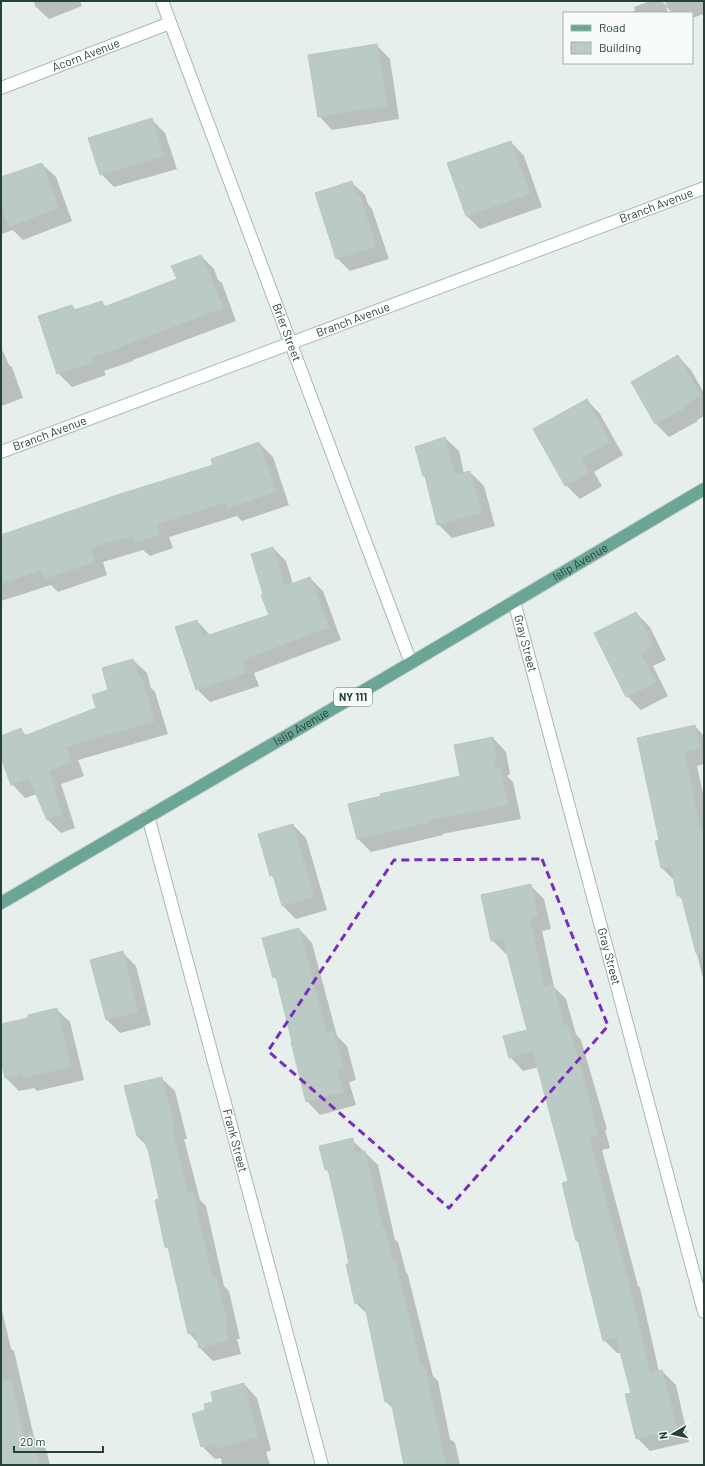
<svg xmlns="http://www.w3.org/2000/svg" width="705" height="1466" font-family="Barlow,sans-serif">
<style>
.shadow{fill:#0003}
.building{fill:#bbcac4;stroke:#b8c9c2}
.lines{fill:none;stroke-linecap:round;stroke-linejoin:round}
.street-casing{stroke:#a8b8b2;stroke-width:14}
.primary-casing{stroke:#c2cac8;stroke-width:14}
.street{stroke:#fff;stroke-width:12}
.primary{stroke:#6aa596;stroke-width:12}
.marked{fill:none;stroke:#7b2cbf;stroke-width:3;stroke-dasharray:8 5;stroke-linejoin:round}
.labels{text-anchor:middle;stroke-width:4;stroke-linejoin:round;paint-order:stroke}
.shield{fill:#f7fbf9;stroke:#637a73;stroke-width:1}
.shield-label{font-size:11px;font-weight:bold;fill:#24423a}
.street-label{font-size:12px;fill:#24423a;stroke:#f7fbf9}
</style>
<rect width="100%" height="100%" fill="#e6efeb"/>
<g class="shadow">
<path d="M34,1h46l2,5 -33,13 -14,-13z"/>
<path d="M650,1h11l6,5 -2,-5h39v13l-12,4v-5h-20l-6,-7 2,7h-37l4,-2 -1,-4z"/>
<path d="M376,45l14,14 9,60 -67,11 -13,-14z"/>
<path d="M151,119l14,14 12,36 -63,18 -13,-13z"/>
<path d="M511,142l13,14 18,51 -62,22 -14,-14z"/>
<path d="M42,164l14,13 16,44 -49,19 -10,-10 -12,4v-55z"/>
<path d="M351,182l14,13 3,9 4,5 17,50 -39,12 -13,-13z"/>
<path d="M201,256l13,13 4,11 4,3 14,38 -103,39v1l-29,10 2,4 -34,12 -14,-14 14,-67 4,5 26,-9 4,5 72,-27z"/>
<path d="M1,349l3,4 5,12 3,2 11,31 -22,8z"/>
<path d="M678,356l13,14 13,23v23l-7,4 1,1 -29,16 -13,-13 -24,-42z"/>
<path d="M587,400l13,14 23,41 -29,17 8,14 -22,13 -14,-14z"/>
<path d="M445,438l14,13 5,23 6,-2 14,14 11,40 -43,12 -14,-14 -11,-45 -3,-3z"/>
<path d="M259,443l14,14 16,48 -47,16 -5,-5 -68,21 4,11 -23,8 -7,-6 -40,12 4,13 -49,17 -7,-7 -50,16v-57l213,-79z"/>
<path d="M273,548l13,13 7,23 17,-6 13,13 18,49 -87,33 5,13 -49,16 -13,-13v-68l13,14 60,-19 -6,-21z"/>
<path d="M636,613l14,14 16,33 -13,6 15,30 -27,14 -14,-14z"/>
<path d="M133,660l14,13 4,15 4,4 13,42 -90,26 6,16 -23,8 14,44 -14,5 -13,-13 -11,-26 -12,4 -13,-14 -11,-29v-18l19,-8 7,7 70,-27z"/>
<path d="M695,726l9,10v28l-7,2 7,32v184l-21,-82 -5,-5 -3,-14 -13,-13 -2,-27 -22,-102z"/>
<path d="M493,738l13,14 4,22 -3,2 6,6 8,37 -79,15 1,1 -72,17 -13,-13 -8,-34 111,-28z"/>
<path d="M293,825l13,13 21,72 -31,9 -13,-13 -8,-26 -4,-5z"/>
<path d="M530,885l14,14 7,30 -9,2 12,56 12,12 10,35 5,6 26,89 -2,1 5,18 -8,2 36,136 2,2 19,84 3,-1 14,14 13,57 -39,9 -13,-13 -5,-44 -11,-41h-4l-13,-13 -24,-97 -3,-3 -8,-58 -30,-115 -16,4 -13,-14 18,-27 -20,-77 -2,1 -14,-14z"/>
<path d="M299,929l13,14 25,93 10,10 9,34 -7,2 7,23 -36,10 -13,-14 -29,-120 -4,-4z"/>
<path d="M122,952l14,14 15,59 -31,8 -14,-14z"/>
<path d="M56,1009l14,13 14,58 -47,11 -3,-3 -15,3 -13,-13 -5,-21v-10l28,-28z"/>
<path d="M161,1078l14,13 12,48h-3l16,61 6,6 18,80 5,5 11,48h-3l4,15 -28,7 -14,-14 -1,-4 -9,-10 -19,-82 -4,-4 -5,-47 -11,-49 -4,-6 -9,-9 -12,-49z"/>
<path d="M352,1140l26,25 17,75 3,2 8,30 2,3 25,101 5,5 12,58 5,4 5,22h-55l-11,-56 -8,-7 -18,-87 -12,-12 -6,-38 -21,-92 -3,-4z"/>
<path d="M1,1306l10,43 3,2 20,86 12,12 4,16h-49z"/>
<path d="M244,1384l13,14 14,52 -5,2 4,13h-48l-1,-7 -6,1 -13,-13 5,-35 7,-8z"/>
</g>
<g class="building">
<path d="M377,44l10,62 -69,11 -10,-62z"/>
<path d="M152,118l12,38 -64,19 -12,-37z"/>
<path d="M511,141l19,53 -64,22 -19,-53z"/>
<path d="M42,163l17,45 -50,19 -8,-21v-29z"/>
<path d="M352,181l4,14 3,-1 17,52 -40,13 -21,-66z"/>
<path d="M201,255l6,15 1,-1 15,39 -103,39v1l-28,9 1,5 -36,12 -19,-58 34,-11 2,5 28,-9 2,6 73,-28 -6,-13z"/>
<path d="M678,355l23,41 -17,10 1,2 -30,16 -24,-42z"/>
<path d="M587,399l23,43 -29,16 8,14 -24,14 -32,-57z"/>
<path d="M445,437l10,38 15,-4 12,42 -45,12 -12,-49h-2l-8,-29z"/>
<path d="M259,442l17,50 -48,16 -2,-6 -69,22 3,11 -25,8 -2,-7 -43,12 5,14 -51,17 -3,-9 -40,14v-49l116,-40 96,-30 -2,-6z"/>
<path d="M273,547l12,39 25,-9 19,50 -87,33 4,13 -50,17 -21,-63 22,-7 6,17 66,-22 -8,-20 2,-1 -12,-40z"/>
<path d="M636,612l17,34 -12,7 15,29 -30,15 -32,-64z"/>
<path d="M133,659l6,19h3l13,43 -89,26 5,15 -22,9 13,43 -15,6 -18,-42 -18,7 -10,-27v-22l20,-8 3,8 72,-28 -4,-13 16,-5 -6,-22z"/>
<path d="M695,725l5,24 -16,3 17,79 3,-1v122l-8,1 -15,-58 -4,1 -6,-30 -10,2 -6,-27 4,-1 -22,-102z"/>
<path d="M493,737l4,24 -3,2 2,6 4,-1 8,37 -79,15 1,2 -73,17 -9,-35 33,-8 -1,-2 80,-18 -6,-31z"/>
<path d="M293,824l21,73 -32,9 -9,-31 -3,1 -12,-42z"/>
<path d="M531,884l7,32 -8,2 14,69 9,-3 11,42 4,-1 15,50 11,41h-1l5,19 -9,2 37,137h1l23,99 12,-3 15,58 -41,11 -11,-45 6,-1 -15,-56 -13,4 -25,-101 -2,1 -14,-58 6,-2 -35,-130 -24,7 -6,-22 24,-6 -24,-92 -12,3 -10,-46z"/>
<path d="M299,928l28,105 7,-2 9,36 -6,2 6,23 -37,10 -15,-60h1l-16,-65 -3,1 -11,-40z"/>
<path d="M123,951l15,61 -32,8 -16,-60z"/>
<path d="M57,1008l14,59 -48,11 -1,-4 -17,4 -4,-17v-37l27,-6v-3z"/>
<path d="M162,1077l12,48 -3,1 13,52 4,15 5,-1 19,86 4,-1 12,48 -3,1 3,15 -29,7 -4,-16 -7,2 -20,-87h-3l-10,-47 4,-1 -11,-50h-1l-4,-14 -6,1 -13,-50z"/>
<path d="M353,1138l2,15 10,-2 18,77h2l8,33 2,-1 26,107 4,-1 21,99h-42l-13,-64 -6,1 -20,-96 -3,1 -1,-5 -6,2 -9,-40h3l-5,-26 -16,-69 -3,1 -6,-24z"/>
<path d="M11,1380l13,57 8,-3 8,31h-39v-84z"/>
<path d="M244,1383l14,54 -41,11 -1,-5 -15,4 -9,-33 13,-4 -1,-6 9,-2 -2,-10z"/>
</g>
<g class="lines">
<g class="street-casing">
<g id="street">
<path id="s1" d="M162,1l249,662"/>
<path id="s2" d="M1,88l169,-65"/>
<path id="s3" d="M1,452l703,-264"/>
<path id="s4" d="M514,601l190,711"/>
<path id="s5" d="M148,816l174,649"/>
</g>
</g>
<g class="primary-casing">
<g id="primary">
<path id="s6" d="M1,903l386,-226 317,-188"/>
</g>
</g>
<use href="#street" class="street"/>
<use href="#primary" class="primary"/>
</g>
<path class="marked" d="M542,859l66,167 -159,182 -181,-157 126,-191z"/>
<g class="labels">
<rect class="shield" x="334" y="688" width="38" height="18" rx="3"/>
<g class="shield-label">
<text x="353" y="701">NY 111</text>
</g>
<g class="street-label">
<text dy="4" stroke="none"><textPath href="#s2" startOffset="91">Acorn Avenue</textPath></text>
<text dy="4" stroke="none"><textPath href="#s3" startOffset="700">Branch Avenue</textPath></text>
<text dy="4" stroke="none"><textPath href="#s3" startOffset="376">Branch Avenue</textPath></text>
<text dy="4" stroke="none"><textPath href="#s1" startOffset="354">Brier Street</textPath></text>
<text dy="4" stroke="none"><textPath href="#s3" startOffset="52">Branch Avenue</textPath></text>
<text dy="4" stroke="none"><textPath href="#s6" startOffset="672">Islip Avenue</textPath></text>
<text dy="4" stroke="none"><textPath href="#s4" startOffset="44">Gray Street</textPath></text>
<text dy="4" stroke="none"><textPath href="#s6" startOffset="348">Islip Avenue</textPath></text>
<text dy="4" stroke="none"><textPath href="#s4" startOffset="368">Gray Street</textPath></text>
<text dy="4" stroke="none"><textPath href="#s5" startOffset="336">Frank Street</textPath></text>
</g>
</g>
<rect width="705" height="1466" fill="none" stroke="#24423a" stroke-width="4"/>
<rect x="563" y="12" width="130" height="52" fill="#f7fbf9" stroke="#a3b1ad"/>
<rect x="571" y="25" width="20" height="6" fill="#6aa596" stroke="#a3b1ad"/>
<text x="599" y="32" font-size="12" fill="#24423a">Road</text>
<rect x="571" y="42" width="20" height="12" fill="#bbcac4" stroke="#a3b1ad"/>
<text x="599" y="52" font-size="12" fill="#24423a">Building</text>
<g transform="translate(673 1434) rotate(261)" stroke="#f7fbf9" stroke-width="3" paint-order="stroke">
<path d="M0-3L7 15L0 10L-7 15Z" fill="#24423a"/>
<text y="-6" font-size="11" font-weight="bold" text-anchor="middle" fill="#24423a">N</text>
</g>
<path d="M14 1446v6h89v-6" fill="none" stroke="#24423a" stroke-width="2"/>
<text x="20" y="1446" font-size="12" fill="#24423a" stroke="#f7fbf9" stroke-width="3" paint-order="stroke">20 m</text>
</svg>
